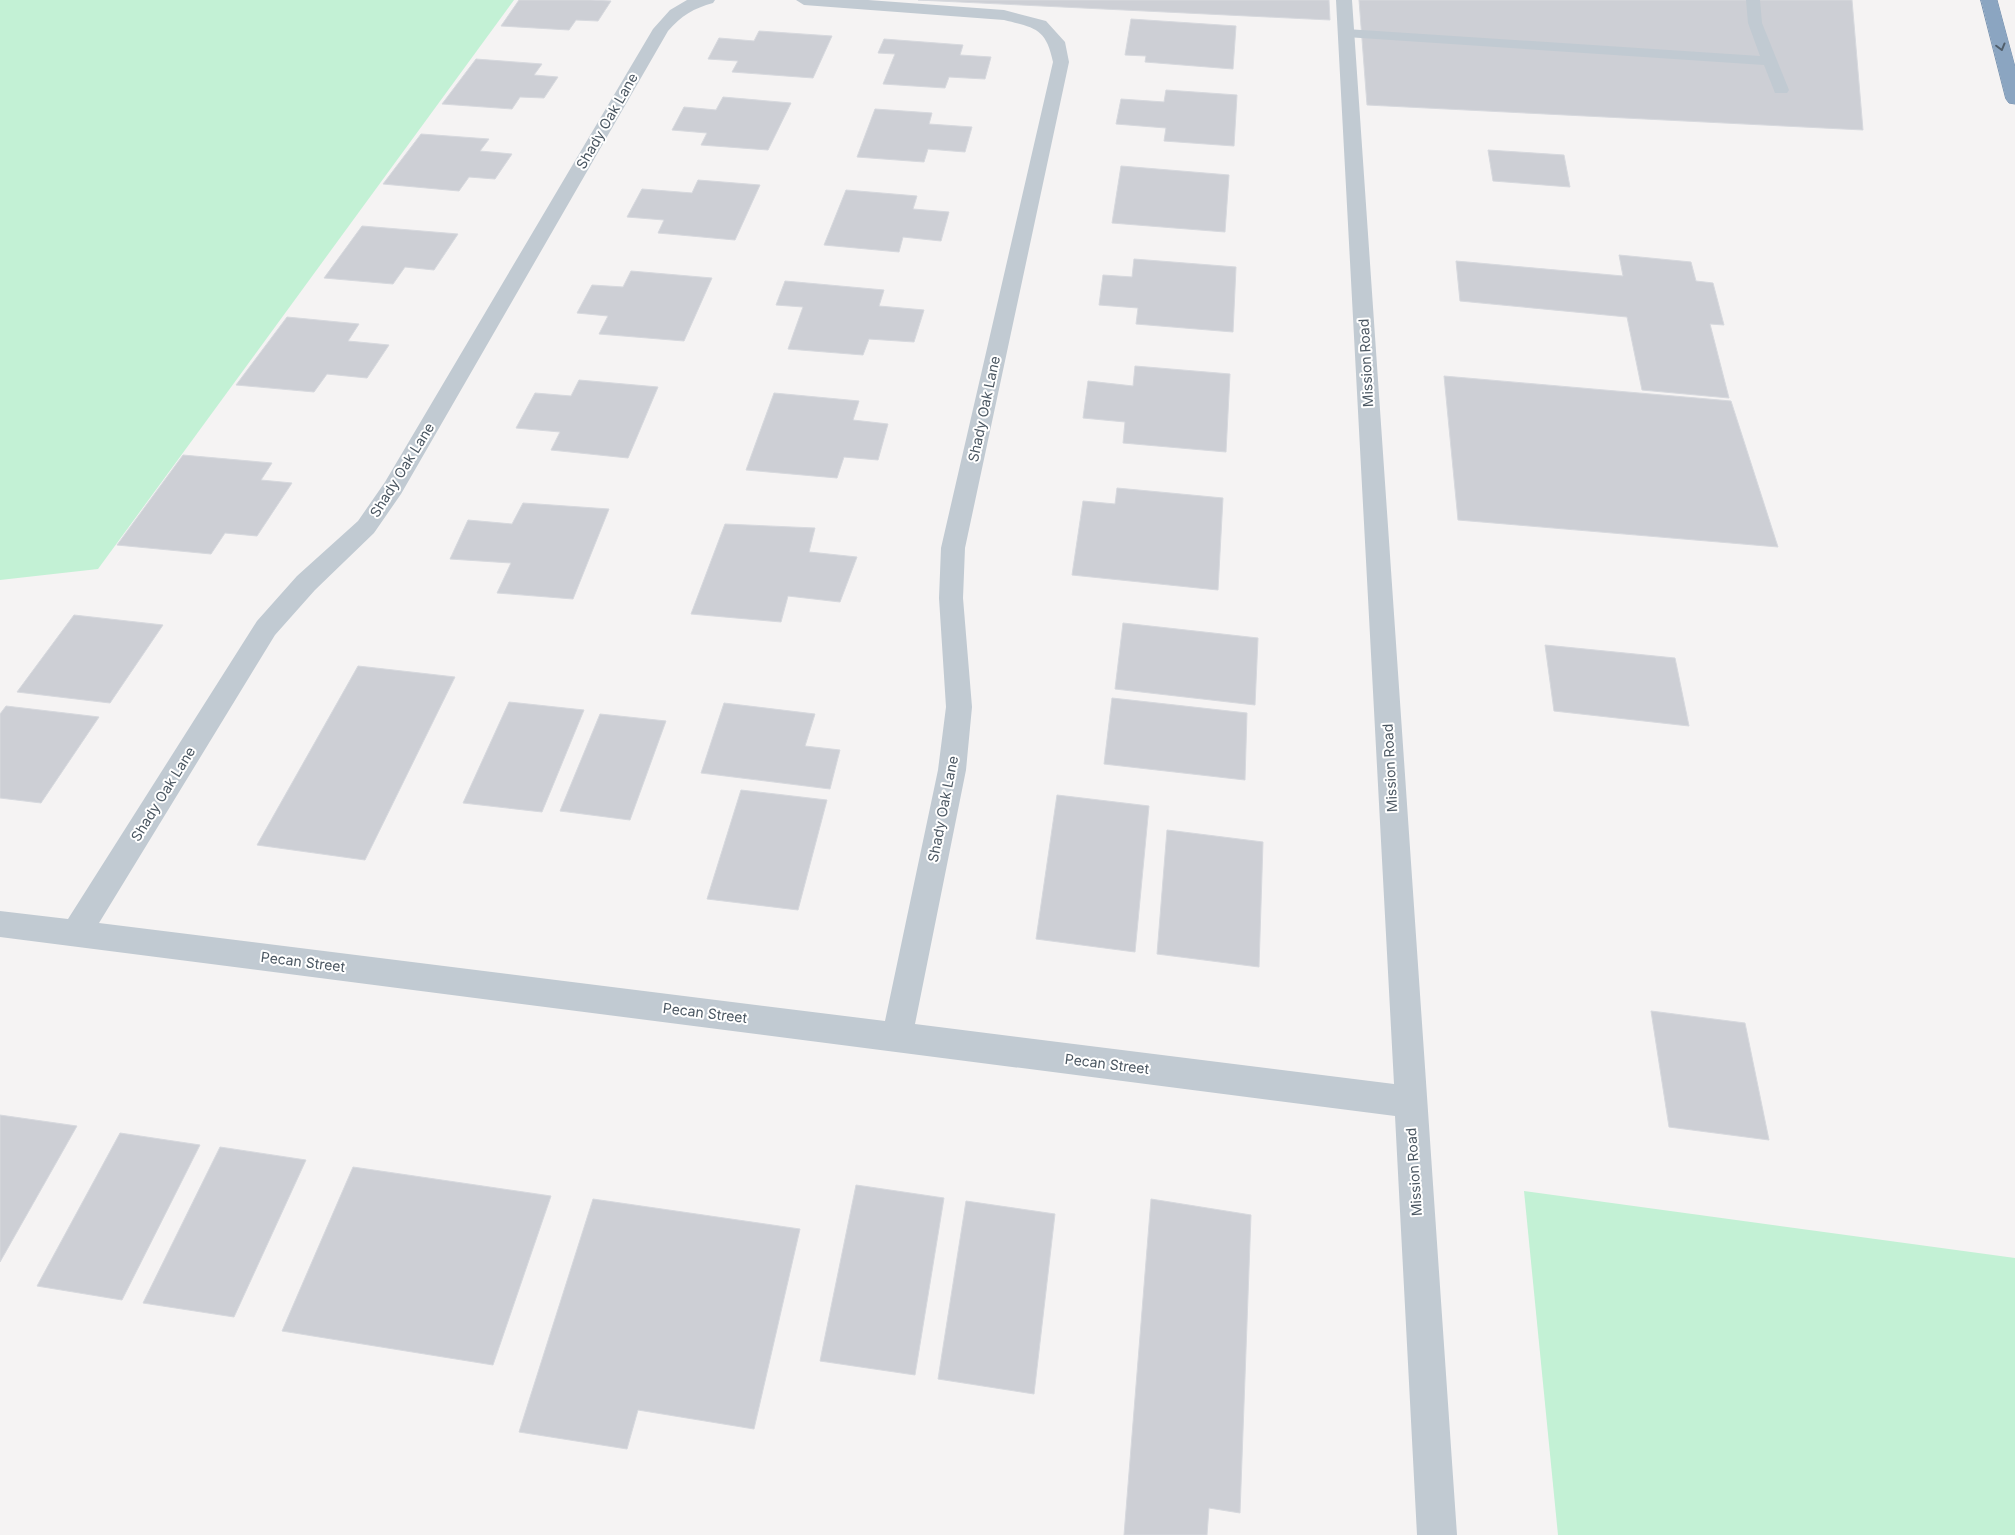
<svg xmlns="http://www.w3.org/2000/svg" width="2015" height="1535" font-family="Inter,sans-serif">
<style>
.green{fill:#c3f1d5}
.building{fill:#cdcfd5;stroke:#d7d9de}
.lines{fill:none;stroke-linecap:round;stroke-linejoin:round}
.highway-casing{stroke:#7690ad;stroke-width:1}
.lane{fill:#c1cad2;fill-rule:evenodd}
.street{fill:#c1cad2;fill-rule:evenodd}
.highway{fill:#8ba5c1;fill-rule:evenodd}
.oneway{stroke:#505e6b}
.labels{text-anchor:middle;stroke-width:4;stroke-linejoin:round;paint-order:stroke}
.street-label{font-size:14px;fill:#4a5661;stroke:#fff}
</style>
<rect width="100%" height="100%" fill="#f5f3f3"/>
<g class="green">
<path d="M0,0h514l-416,569 -98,11z"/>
<path d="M1524,1191l491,67v277h-457z"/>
</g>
<g class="building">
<path d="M519,0h72l20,1 -13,20 -22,-1 -7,10 -68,-4z"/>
<path d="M918,0h411l1,20z"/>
<path d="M1359,0h493l11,130 -496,-25z"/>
<path d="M1131,19l105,7 -3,43 -88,-7 1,-6 -21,-1z"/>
<path d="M759,31l73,5 -19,42 -81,-6 6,-11 -30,-2 11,-21 35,3z"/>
<path d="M884,39l79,6 -3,10 31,2 -6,22 -36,-2 -4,11 -62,-4 12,-30 -17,-1z"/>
<path d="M476,59l66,5 -8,11 24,2 -14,21 -24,-1 -8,12 -70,-5z"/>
<path d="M1166,90l71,5 -3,51 -70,-5 2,-13 -50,-4 5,-25 43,3z"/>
<path d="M723,97l68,6 -23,47 -67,-5 6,-12 -35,-3 12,-23 32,3z"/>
<path d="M875,109l57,4 -3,11 43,3 -7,25 -37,-3 -4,13 -67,-5z"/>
<path d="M421,134l68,5 -9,12 32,3 -17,25 -26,-2 -10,14 -76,-7z"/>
<path d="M1488,150l76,5 6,32 -77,-6z"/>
<path d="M1121,166l108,9 -4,57 -113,-9z"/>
<path d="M698,180l62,5 -25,55 -77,-7 6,-13 -37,-3 15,-28 50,4z"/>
<path d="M846,190l71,6 -4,13 36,3 -8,29 -38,-4 -4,15 -75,-7z"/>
<path d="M362,226l96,8 -24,36 -29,-3 -12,17 -69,-6z"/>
<path d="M1619,255l72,7 5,19 17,2 11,42 -14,-1 19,74 -87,-8 -15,-73 -167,-16 -4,-40 167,15z"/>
<path d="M1134,259l102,8 -3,65 -97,-8 2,-16 -39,-3 4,-30 29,2z"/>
<path d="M631,271l81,7 -28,63 -85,-7 9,-18 -31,-3 15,-28 31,2z"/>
<path d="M785,281l99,9 -5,16 45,4 -10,32 -45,-3 -6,16 -75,-6 15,-42 -27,-2z"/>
<path d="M287,317l72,7 -11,17 41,4 -22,33 -40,-4 -13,18 -78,-7z"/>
<path d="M1135,366l95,8 -4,78 -103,-9 2,-21 -42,-4 5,-37 45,5z"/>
<path d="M1444,376l287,25 47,146 -320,-27z"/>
<path d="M579,380l79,7 -30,71 -77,-8 9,-18 -44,-4 19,-35 36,3z"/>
<path d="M774,393l85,8 -6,19 35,4 -10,36 -34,-3 -7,21 -91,-8z"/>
<path d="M183,455l89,8 -11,17 31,3 -35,53 -32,-3 -14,21 -94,-9z"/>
<path d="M1117,488l106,10 -5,92 -146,-15 11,-74 32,3z"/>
<path d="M523,503l86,6 -36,90 -76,-6 14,-30 -61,-4 18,-39 44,4z"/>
<path d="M725,524l90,4 -6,24 48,5 -17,45 -52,-6 -7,26 -90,-8z"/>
<path d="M74,615l89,10 -53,78 -93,-11z"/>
<path d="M1123,623l135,15 -3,67 -140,-16z"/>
<path d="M1545,645l130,13 14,68 -135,-15z"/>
<path d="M358,666l97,11 -90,183 -108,-15z"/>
<path d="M1112,698l135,15 -2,67 -141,-16z"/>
<path d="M509,702l75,8 -42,102 -79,-9z"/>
<path d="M724,703l91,11 -10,32 35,4 -10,39 -129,-16z"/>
<path d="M6,706l93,11 -58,86 -41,-5v-84z"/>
<path d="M600,714l66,7 -36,99 -70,-9z"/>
<path d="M741,790l86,10 -29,110 -91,-11z"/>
<path d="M1057,795l92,11 -14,146 -99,-13z"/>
<path d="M1167,830l96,12 -4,125 -102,-13z"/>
<path d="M1651,1011l94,12 24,117 -100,-13z"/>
<path d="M0,1115l77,11 -77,136z"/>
<path d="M120,1133l80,12 -78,155 -85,-14z"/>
<path d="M220,1147l86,13 -72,157 -91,-14z"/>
<path d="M353,1167l198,29 -58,169 -211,-34z"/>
<path d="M856,1185l88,13 -29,177 -95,-14z"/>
<path d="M593,1199l207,30 -46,200 -116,-19 -11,39 -108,-17z"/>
<path d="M1151,1199l100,16 -11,298 -31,-5 -2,27h-83z"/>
<path d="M966,1201l89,13 -21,180 -96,-15z"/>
</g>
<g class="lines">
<g class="highway-casing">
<path id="highway" d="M1981,0h16l18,67v37l-6,-1 -3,-4z"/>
</g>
<path class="lane" d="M1746,0h14l2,23 27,67 -2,3h-12l-11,-28 -418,-28 -7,-4 7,-4 414,27 -12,-33z"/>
<path class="street" d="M687,0h28l-2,3c-19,5 -32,13 -45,28l-267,463 -27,39 -59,57 -40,45 -176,288 786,98 53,-251 8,-63 -7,-109 2,-50 112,-486c-7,-34 -18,-34 -49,-42l-200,-15 -8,-5h72l136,10 42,11 19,21 4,20 -104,486 -2,50 9,109 -6,63 -51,254 479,60 -58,-1084h16l105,1535h-40l-22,-419 -1395,-179v-26l68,8 189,-298 40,-45 61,-55 27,-39 268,-453 17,-19z"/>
<use href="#highway" class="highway"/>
</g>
<defs><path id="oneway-chevron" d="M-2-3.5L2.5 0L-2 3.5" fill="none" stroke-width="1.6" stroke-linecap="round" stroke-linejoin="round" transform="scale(1.25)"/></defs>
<use class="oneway" href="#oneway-chevron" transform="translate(2001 47) rotate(75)"/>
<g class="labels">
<g class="street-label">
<text transform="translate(607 121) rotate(-60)" y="5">Shady Oak Lane</text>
<text transform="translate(1366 363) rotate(-93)" y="5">Mission Road</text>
<text transform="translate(984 409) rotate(-78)" y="5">Shady Oak Lane</text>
<text transform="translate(402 470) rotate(-58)" y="5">Shady Oak Lane</text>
<text transform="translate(1390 768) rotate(-93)" y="5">Mission Road</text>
<text transform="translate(163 794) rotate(-58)" y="5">Shady Oak Lane</text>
<text transform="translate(943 809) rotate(-79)" y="5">Shady Oak Lane</text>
<text transform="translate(303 962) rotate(7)" y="5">Pecan Street</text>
<text transform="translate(705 1013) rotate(7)" y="5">Pecan Street</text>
<text transform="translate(1107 1064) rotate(7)" y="5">Pecan Street</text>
<text transform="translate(1414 1172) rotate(-94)" y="5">Mission Road</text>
</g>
</g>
</svg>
